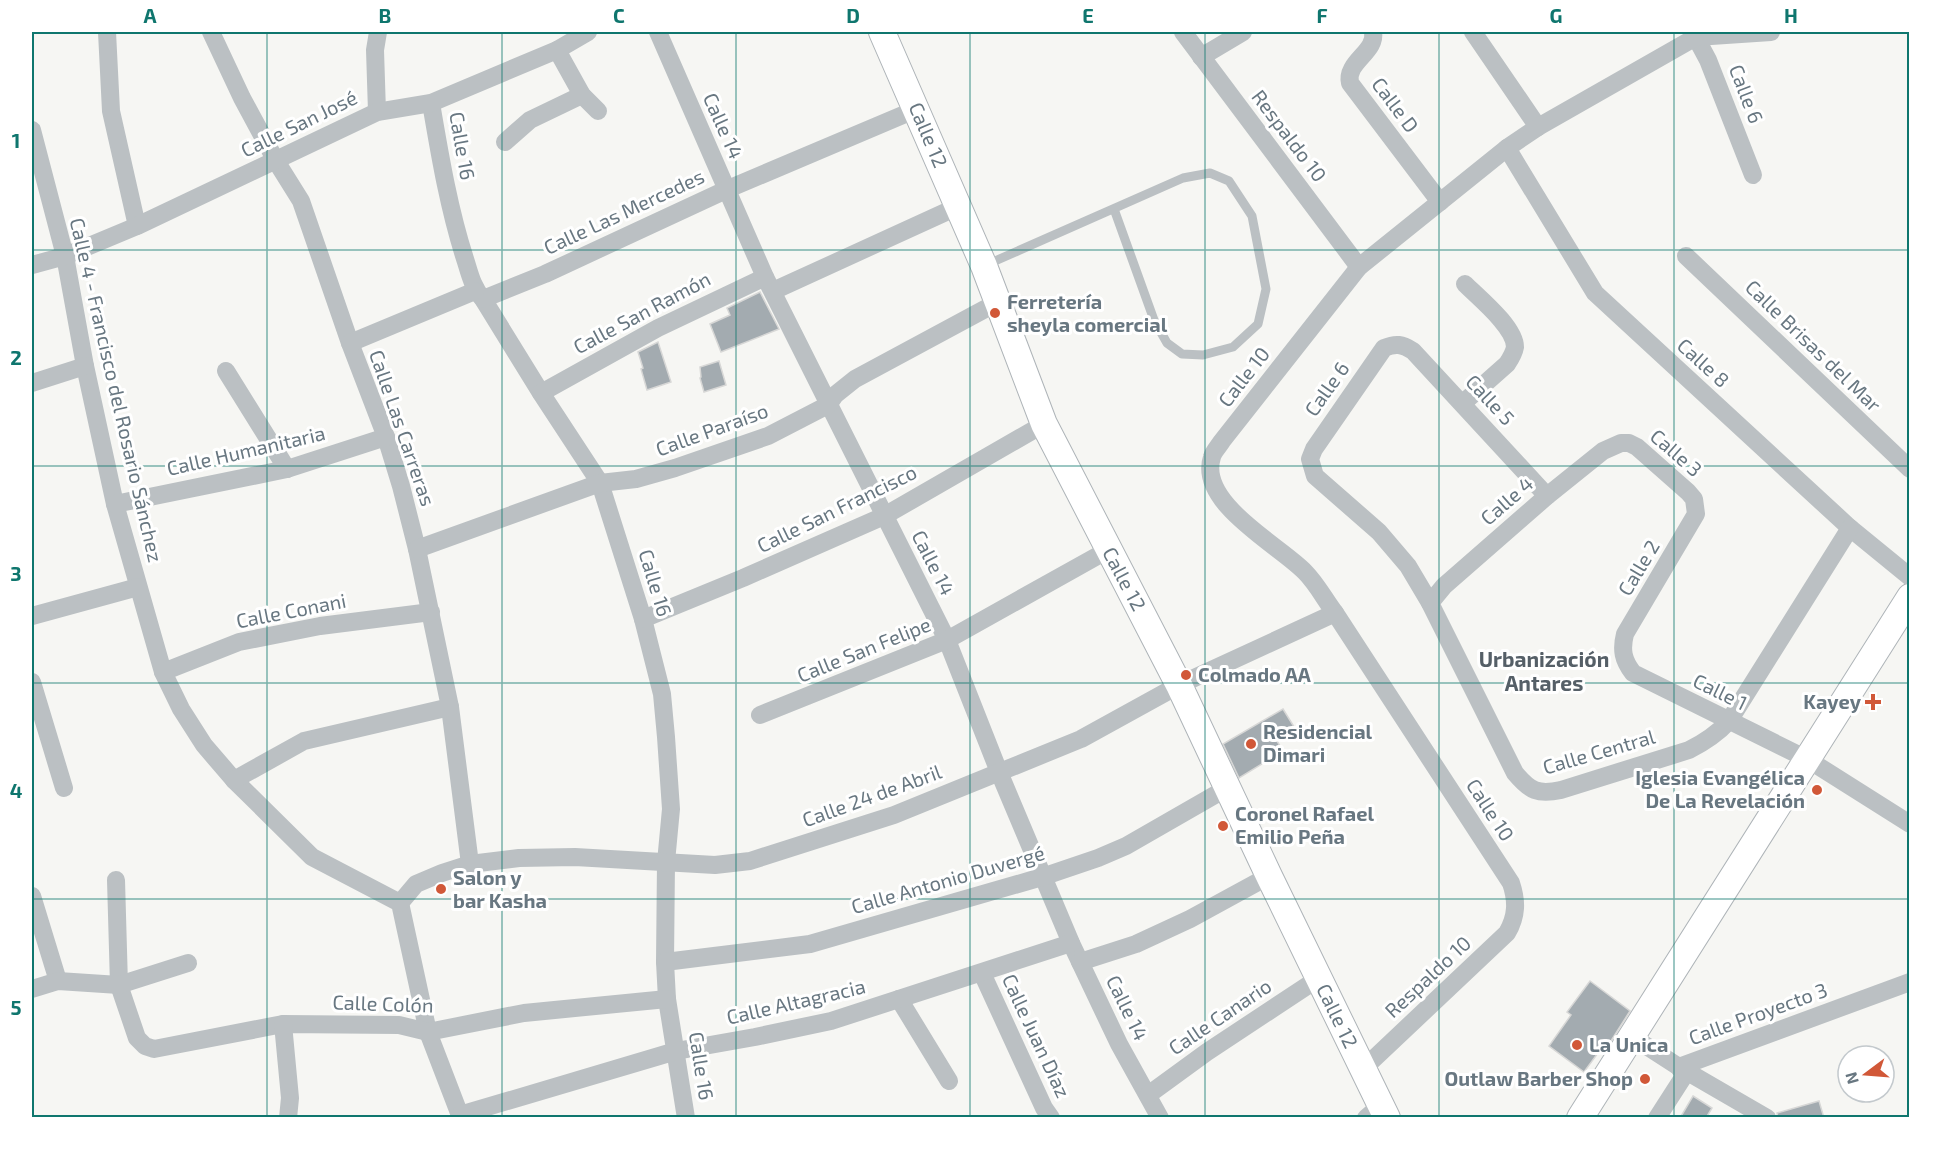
<svg xmlns="http://www.w3.org/2000/svg" width="1941" height="1149" font-family="'Exo 2',sans-serif">
<style>
.building{fill:#a3abb0;stroke:#d7d7d6;stroke-width:1.5}
.lines{fill:none;stroke-linecap:round;stroke-linejoin:round}
.secondary-casing{stroke:#aeb4b8;stroke-width:28}
.lane{stroke:#bbc0c3;stroke-width:9}
.street{stroke:#bbc0c3;stroke-width:18}
.secondary{stroke:#fff;stroke-width:26}
.grid{fill:none;stroke:#0f766e;stroke-width:1.5;stroke-opacity:0.55}
.poi-dot{fill:#d15838;stroke:#fff;stroke-width:2}
.labels{text-anchor:middle;stroke-width:6;stroke-linejoin:round;paint-order:stroke}
.street-label{font-size:20px;fill:#687781;stroke:#fff}
.poi-label{font-size:20px;font-weight:bold;fill:#687781;stroke:#fff;text-anchor:start}
.neighbourhood-label{font-size:21px;font-weight:bold;fill:#555f67;stroke:#fff}
.neatline{fill:none;stroke:#0f766e;stroke-width:2}
.grid-label{font-size:20px;text-anchor:middle;font-weight:bold;fill:#0f766e}
</style>
<rect width="100%" height="100%" fill="#f6f6f3"/>
<g class="building">
<path d="M760,292l19,37 -58,23 -11,-28 20,-9 -3,-7z"/>
<path d="M658,342l13,40 -24,8 -6,-21 2,-1 -5,-16z"/>
<path d="M719,361l7,24 -22,7 -4,-14 1,-1 -1,-10z"/>
<path d="M1283,709l13,21 -19,11 6,10 -44,27 -16,-34z"/>
<path d="M1590,981l40,30 -21,33 -3,-2 -22,30 -35,-26 22,-31 -4,-3z"/>
<path d="M1693,1096l19,12 -6,10h-26z"/>
<path d="M1819,1101l5,17h-46l-1,-5z"/>
</g>
<g class="lines">
<g class="secondary-casing">
<g id="secondary">
<path d="M882,32l102,234 60,158 135,261 90,191 118,242"/>
<path d="M1580,1118l330,-521"/>
</g>
</g>
<path class="lane" d="M986,265l197,-87 27,-5 19,8 23,35 14,73 -8,35 -25,23 -30,8 -21,-1 -15,-11 -13,-23 -40,-111"/>
<g class="street">
<path d="M107,32l4,79 26,115"/>
<path d="M211,32l31,66 34,63 25,40 49,142 36,94 15,49 16,63 33,158 20,157"/>
<path d="M658,32l107,245 182,363 52,132 72,171 48,101 41,74"/>
<path d="M1183,32l176,235"/>
<path d="M1373,32c4,20 -28,30 -23,51l90,119"/>
<path d="M1473,32l65,95"/>
<path d="M1693,32l15,28 45,115"/>
<path d="M557,50l25,45 16,16"/>
<path d="M1201,57l42,-25"/>
<path d="M431,103c9,53 18,107 35,159 4,13 7,26 17,37l58,94 59,90 43,136 19,75 4,43 5,72 -5,53 -1,100 2,37 19,119"/>
<path d="M377,112l-2,-62 3,-18"/>
<path d="M32,130l33,126 20,110 30,138 48,168 18,37 23,36 30,35 78,77 88,46 28,129 33,86"/>
<path d="M505,142l25,-22 52,-25"/>
<path d="M1507,148l88,145 255,235 60,49"/>
<path d="M1686,256l224,213"/>
<path d="M32,265l33,-9 72,-30 240,-114 54,-9 126,-53 31,-18"/>
<path d="M773,291l186,-85"/>
<path d="M483,299l62,-25 183,-85 189,-80"/>
<path d="M350,343l125,-52"/>
<path d="M226,371l61,98"/>
<path d="M32,383l53,-17"/>
<path d="M541,393l117,-65 107,-51"/>
<path d="M1463,403l44,-39c4,-6 7,-11 8,-17 0,-20 -36,-49 -50,-63"/>
<path d="M1547,496l-134,-145c-11,-7 -17,-8 -29,-3l-70,101 -4,10 5,17 64,56 29,34 22,37 85,170c15,18 23,22 46,17l128,-40c16,-8 28,-16 40,-29l121,-193"/>
<path d="M115,504l172,-35 99,-32"/>
<path d="M417,549l183,-66 36,-4 39,-11 93,-32 60,-31 7,-10 20,-16 143,-77"/>
<path d="M1430,603l14,-17 103,-90 56,-45 18,-8h8l8,4 51,45 6,7 2,15 -71,120c-4,16 -2,26 8,39l174,86 103,65"/>
<path d="M32,616l106,-29"/>
<path d="M643,619l100,-41 141,-62 160,-92"/>
<path d="M163,672l76,-30 81,-16 111,-14"/>
<path d="M32,682l32,106"/>
<path d="M760,715l187,-75 161,-90"/>
<path d="M234,780l70,-39 146,-34"/>
<path d="M116,880l3,105 18,53 8,8 9,3 129,-25 116,1 29,7 96,-19 143,-14"/>
<path d="M32,896l26,85"/>
<path d="M400,903l16,-19 26,-11 28,-9 49,-6 56,-1 140,8 35,-4 144,-46 187,-76 98,-54 156,-72"/>
<path d="M665,962l145,-18 232,-67 56,-19 28,-12 101,-58"/>
<path d="M1080,962l56,-18 54,-25 79,-43"/>
<path d="M982,973l62,135 7,10"/>
<path d="M32,989l26,-8 61,4 69,-22"/>
<path d="M899,999l50,82"/>
<path d="M283,1024l7,74 -2,20"/>
<path d="M1631,1036l48,31 88,51"/>
<path d="M1363,1069l144,-136c10,-17 10,-32 4,-50l-176,-270c-10,-13 -18,-29 -30,-41 -26,-27 -108,-69 -93,-115 1,-5 7,-11 10,-16l137,-174 148,-119 31,-21 158,-90 75,-5"/>
<path d="M1148,1095l59,-43 112,-74"/>
<path d="M460,1115l216,-64 79,-14 76,-16 240,-78"/>
<path d="M1366,1118l15,-13"/>
<path d="M1657,1118l27,-42 -5,-9 231,-85"/>
</g>
<use href="#secondary" class="secondary"/>
</g>
<path class="grid" d="M267,32v1086M502,32v1086M736,32v1086M970,32v1086M1205,32v1086M1439,32v1086M1674,32v1086M32,250h1878M32,466h1878M32,683h1878M32,899h1878"/>
<g class="poi-dot">
<circle cx="995" cy="313" r="6"/>
<circle cx="1186" cy="675" r="6"/>
<path d="M1870 693h6v6h6v6h-6v6h-6v-6h-6v-6h6z"/>
<circle cx="1251" cy="744" r="6"/>
<circle cx="1817" cy="790" r="6"/>
<circle cx="1223" cy="826" r="6"/>
<circle cx="441" cy="889" r="6"/>
<circle cx="1577" cy="1045" r="6"/>
<circle cx="1645" cy="1079" r="6"/>
</g>
<g class="labels">
<g class="street-label">
<text transform="translate(1746 94) rotate(69)" y="7">Calle 6</text>
<text transform="translate(1395 105) rotate(53)" y="7">Calle D</text>
<text transform="translate(299 124) rotate(-26)" y="7">Calle San José</text>
<text transform="translate(723 126) rotate(66)" y="7">Calle 14</text>
<text transform="translate(928 135) rotate(67)" y="7">Calle 12</text>
<text transform="translate(1289 136) rotate(53)" y="7">Respaldo 10</text>
<text transform="translate(462 146) rotate(80)" y="7">Calle 16</text>
<text transform="translate(624 212) rotate(-25)" y="7">Calle Las Mercedes</text>
<text transform="translate(642 313) rotate(-28)" y="7">Calle San Ramón</text>
<text transform="translate(1813 346) rotate(44)" y="7">Calle Brisas del Mar</text>
<text transform="translate(1703 363) rotate(42)" y="7">Calle 8</text>
<text transform="translate(1244 377) rotate(-52)" y="7">Calle 10</text>
<text transform="translate(1327 389) rotate(-55)" y="7">Calle 6</text>
<text transform="translate(116 390) rotate(77)" y="7">Calle 4 - Francisco del Rosario Sánchez</text>
<text transform="translate(1490 400) rotate(47)" y="7">Calle 5</text>
<text transform="translate(402 428) rotate(71)" y="7">Calle Las Carreras</text>
<text transform="translate(712 430) rotate(-20)" y="7">Calle Paraíso</text>
<text transform="translate(246 451) rotate(-13)" y="7">Calle Humanitaria</text>
<text transform="translate(1676 453) rotate(41)" y="7">Calle 3</text>
<text transform="translate(1507 501) rotate(-41)" y="7">Calle 4</text>
<text transform="translate(837 509) rotate(-26)" y="7">Calle San Francisco</text>
<text transform="translate(933 563) rotate(63)" y="7">Calle 14</text>
<text transform="translate(1639 568) rotate(-59)" y="7">Calle 2</text>
<text transform="translate(1124 579) rotate(62)" y="7">Calle 12</text>
<text transform="translate(655 583) rotate(73)" y="7">Calle 16</text>
<text transform="translate(291 611) rotate(-11)" y="7">Calle Conani</text>
<text transform="translate(864 650) rotate(-22)" y="7">Calle San Felipe</text>
<text transform="translate(1720 692) rotate(26)" y="7">Calle 1</text>
<text transform="translate(1599 752) rotate(-16)" y="7">Calle Central</text>
<text transform="translate(872 796) rotate(-20)" y="7">Calle 24 de Abril</text>
<text transform="translate(1490 810) rotate(57)" y="7">Calle 10</text>
<text transform="translate(948 880) rotate(-16)" y="7">Calle Antonio Duvergé</text>
<text transform="translate(1428 977) rotate(-43)" y="7">Respaldo 10</text>
<text transform="translate(796 1002) rotate(-13)" y="7">Calle Altagracia</text>
<text transform="translate(383 1004) rotate(2)" y="7">Calle Colón</text>
<text transform="translate(1127 1008) rotate(64)" y="7">Calle 14</text>
<text transform="translate(1758 1014) rotate(-20)" y="7">Calle Proyecto 3</text>
<text transform="translate(1337 1016) rotate(64)" y="7">Calle 12</text>
<text transform="translate(1220 1017) rotate(-34)" y="7">Calle Canario</text>
<text transform="translate(1036 1036) rotate(65)" y="7">Calle Juan Díaz</text>
<text transform="translate(701 1066) rotate(81)" y="7">Calle 16</text>
</g>
<g class="poi-label">
<text x="1007" y="309">Ferretería<tspan x="1007" dy="23">sheyla comercial</tspan></text>
<text x="1198" y="682">Colmado AA</text>
<text x="1861" y="709" text-anchor="end">Kayey</text>
<text x="1263" y="739">Residencial<tspan x="1263" dy="23">Dimari</tspan></text>
<text x="1805" y="785" text-anchor="end">Iglesia Evangélica<tspan x="1805" dy="23">De La Revelación</tspan></text>
<text x="1235" y="821">Coronel Rafael<tspan x="1235" dy="23">Emilio Peña</tspan></text>
<text x="453" y="885">Salon y<tspan x="453" dy="23">bar Kasha</tspan></text>
<text x="1589" y="1052">La Unica</text>
<text x="1633" y="1086" text-anchor="end">Outlaw Barber Shop</text>
</g>
<g class="neighbourhood-label">
<text x="1544" y="667">Urbanización<tspan x="1544" dy="24">Antares</tspan></text>
</g>
</g>
<rect width="1941" height="1149" fill="none" stroke="#ffffff" stroke-width="66"/>
<g transform="translate(1866 1074) rotate(254)"><circle r="28" fill="#ffffff" stroke="#c3c9cd" stroke-width="1.5"/>
<path d="M0-4.5L10 22L0 15L-10 22Z" fill="#d15838"/>
<text y="-9" font-size="16" font-weight="bold" text-anchor="middle" fill="#687781">N</text>
</g>
<rect x="33" y="33" width="1875" height="1083" class="neatline"/>
<g class="grid-label">
<text x="150" y="23">A</text>
<text x="385" y="23">B</text>
<text x="619" y="23">C</text>
<text x="853" y="23">D</text>
<text x="1088" y="23">E</text>
<text x="1322" y="23">F</text>
<text x="1556" y="23">G</text>
<text x="1791" y="23">H</text>
<text x="16" y="148">1</text>
<text x="16" y="365">2</text>
<text x="16" y="581">3</text>
<text x="16" y="798">4</text>
<text x="16" y="1015">5</text>
</g>
</svg>
